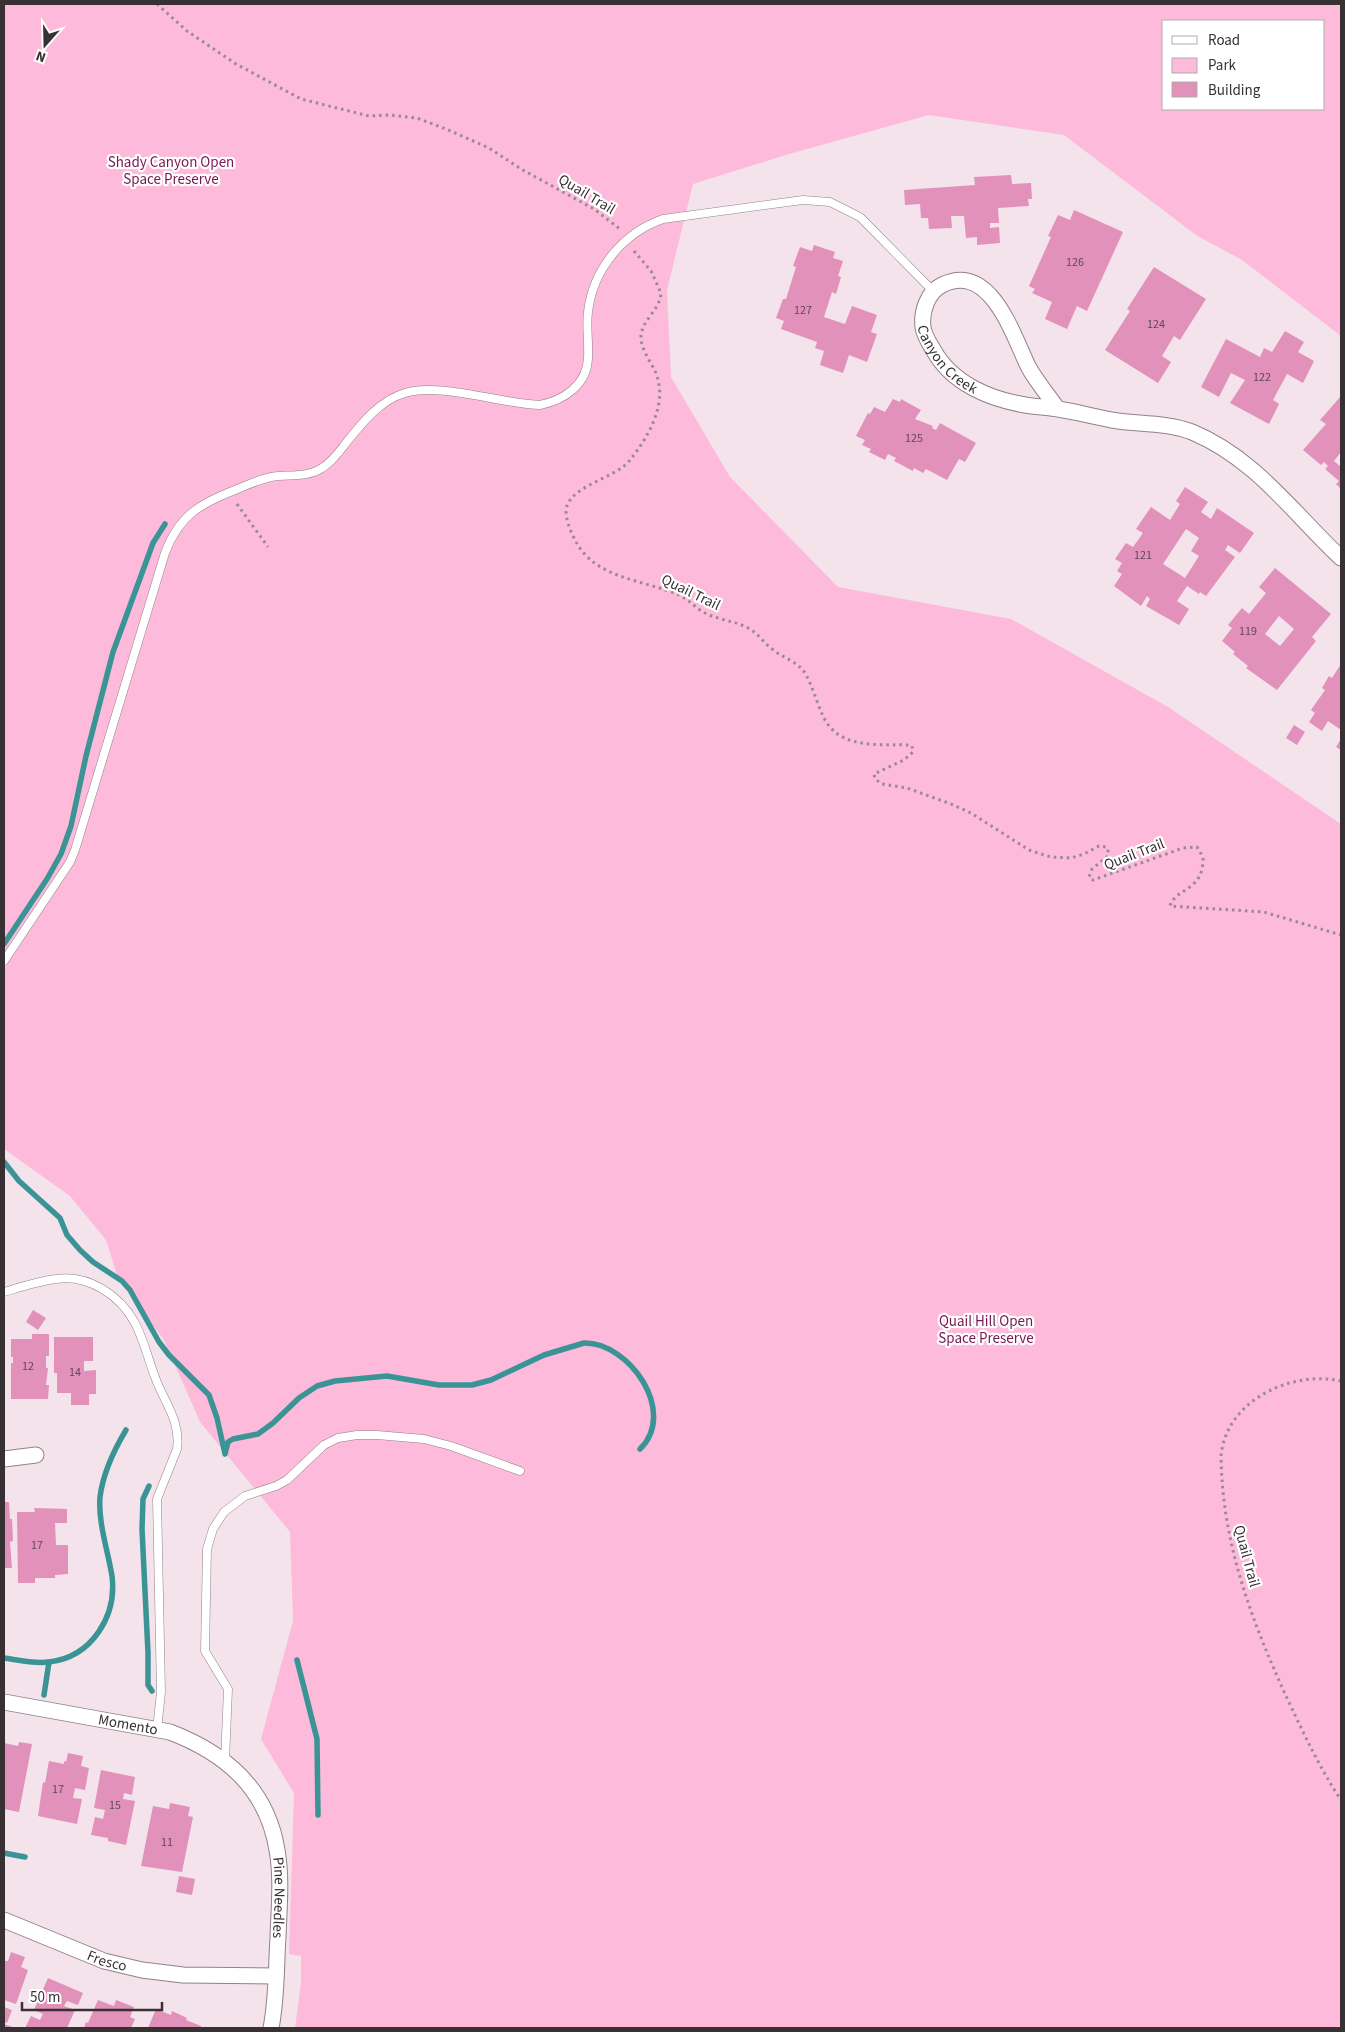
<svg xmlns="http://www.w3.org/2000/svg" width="1345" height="2032" font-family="'Source Sans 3',sans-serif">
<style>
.green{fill:#fdbada;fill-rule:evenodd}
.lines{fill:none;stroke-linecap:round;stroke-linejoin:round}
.stream{stroke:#3a9496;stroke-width:5.5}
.building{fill:#e291ba;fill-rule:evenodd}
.service-casing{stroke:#918289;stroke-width:9}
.minor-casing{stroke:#918289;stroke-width:17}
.path{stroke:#978b91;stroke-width:3;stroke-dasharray:2.5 4;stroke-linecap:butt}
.service{stroke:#fff;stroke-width:8}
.minor{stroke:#fff;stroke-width:15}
.labels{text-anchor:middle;stroke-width:4.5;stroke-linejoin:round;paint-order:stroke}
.number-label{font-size:12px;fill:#624956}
.park-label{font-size:15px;fill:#771852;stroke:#fff}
.street-label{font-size:15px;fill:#373134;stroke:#fff}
</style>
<rect width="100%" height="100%" fill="#f4e3eb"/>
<path class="green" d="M4,4h1337v332l-99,-76 -46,-25 -132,-100 -135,-20 -140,39 -96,30 -26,106 4,87 59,100 108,110 173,32 157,88 173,117v1204h-1046l6,-45v-27l-12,-2 5,-161 -33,-54 32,-118 -3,-89 -90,-110 -36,-82 -46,-62 -12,-38 -36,-44 -66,-47zM1164,21h160v88h-160z"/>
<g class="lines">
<g class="stream">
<path d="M4,944l43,-65 14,-25 10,-28 15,-70 27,-104 40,-109 12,-19"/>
<path d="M4,1162l15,19 41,37 7,17 13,15 13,12 29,19 8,9 29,52 10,13 40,40 8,23 8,36 3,-12 5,-3 25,-5 15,-11 26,-25 18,-12 18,-5 52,-5 52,9h33l19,-5 53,-25 40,-12c45,-1 94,69 56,106"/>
<path d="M149,1486l-6,13 -1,30 6,124v32l4,6"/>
<path d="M4,1658c14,2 30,6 45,4 43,-5 68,-46 63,-86 -4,-25 -14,-53 -12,-79 3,-24 14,-47 26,-67"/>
<path d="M297,1660l20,79 1,76"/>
<path d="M44,1695l5,-33"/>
<path d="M4,1853l21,4"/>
</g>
</g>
<g class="building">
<path d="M1011,175l1,9 19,-1 1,16h-4l1,7 -31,2 1,15h-9v5l9,-1 1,16 -23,2v-8l-11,1 -2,-22h-13l1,12 -23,1 -1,-11h-7l-1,-14 -15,1 -1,-15 71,-5 -1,-8z"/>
<path d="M1074,210l49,22 -36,79 -10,-5 -10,23 -22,-10 7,-17 -20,-9 3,-4 -6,-3 22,-49 -3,-1 10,-21 12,5z"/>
<path d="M814,245l21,7 -2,6 10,3 -5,15 3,1 -5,17 -4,-2 -8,25 21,7 7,-18 25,9 -6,17 6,2 -10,28 -18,-7 -6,18 -23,-8 4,-14 -9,-3 2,-6 -36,-13 3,-8 -8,-3 7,-19h3l10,-32 -3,-1 7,-19 12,4z"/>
<path d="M1154,267l52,32 -26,41 -6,-4 -12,20 9,6 -13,21 -53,-33 25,-39 -3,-2z"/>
<path d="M1285,331l19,11 -6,10 16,9 -11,22 -16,-9 -14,26 6,4 -10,20 -39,-21 15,-23 -14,-7 -12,24 -18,-10 25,-48 34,18 4,-9 8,4z"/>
<path d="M1341,396v56l-7,9 7,6v22l-5,-5 3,-3 -14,-12 3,-3 -4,-4 -3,3 -18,-15 23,-26 -6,-4z"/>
<path d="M893,399l7,3 1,-3 20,11 -6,9 18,7 -1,2 4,2 4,-7 36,20 -11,19 -6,-3 -12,21 -21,-11 -3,4 -9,-5 -1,3 -19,-10 2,-3 -8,-4 -3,6 -16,-8 2,-3 -9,-4 3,-5 -9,-4 12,-23 2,1 4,-7 11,5z"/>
<path d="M1185,487l23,15 -7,10 10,7 6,-11 37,25 -14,20 -12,-8 -3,5 10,7 -29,39 -6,-4 -1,2 -12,-8 -10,15 12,8 -10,16 -33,-19 4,-7 -3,-3 -6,10 -27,-20 8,-12 -5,-3 5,-8 -7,-4 11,-16 7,4 10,-14 -7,-4 15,-22 19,13 10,-16 -4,-3zM1186,529l13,9 -8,13 8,5 -14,22 -22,-14z"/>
<path d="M1275,568l56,46 -19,23 4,4 -39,49 -31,-22 2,-2 -15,-12 2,-2 -13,-11 10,-13 -4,-3 14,-17 7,6 17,-21 -7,-6zM1279,616l15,13 -14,17 -15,-12z"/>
<path d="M1341,664v66l-13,-9 -6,10 -13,-9 6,-9 -4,-3 14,-20 -3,-2 7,-12 3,2z"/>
<path d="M1294,725l11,7 -8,13 -11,-7z"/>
<path d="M1341,739v11l-5,-3z"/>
<path d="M33,1310l13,8 -8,12 -12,-8z"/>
<path d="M32,1334h17v22h-3v12h2l-2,17h3l-1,14h-37v-36h2v-6h-2v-18h21z"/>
<path d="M54,1337h39v24h-9v10l12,-1v24h-7v11h-18v-12h-14v-20h-3z"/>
<path d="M4,1502h5l1,17h2l1,22 -3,1 2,26h-8z"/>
<path d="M34,1508l33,1v14h-12l1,22h12v29l-13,1v3h-20v5h-17l-1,-71h18z"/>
<path d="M19,1742l13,2 -13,68 -15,-3v-66l14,3z"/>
<path d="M68,1753l15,3 -2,10 8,2 -4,22 -10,-2 -2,10 9,1 -5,25 -39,-8 5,-34 2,1 4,-22 15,3v-3l2,1z"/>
<path d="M101,1770l34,7 -3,18 -8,-2 -1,6 12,2 -9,44 -18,-4v-3l-17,-3 4,-18 8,2 2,-9 -11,-2z"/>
<path d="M170,1803l20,4 -2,9 5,1 -11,55 -41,-6 12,-60 16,3z"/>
<path d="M179,1876l16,3 -3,16 -16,-3z"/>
<path d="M11,1952l14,5 -4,10 7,3 -12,34 -12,-4v-39h4z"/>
<path d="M48,1978l35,15 -5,12 -11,-4 -3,5 11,4 -8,18h-42l6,-12 9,4 3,-6 -9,-4z"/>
<path d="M98,2000l16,6 2,-6 18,7 -4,10 5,2 -4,9h-47l2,-6 2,1z"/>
<path d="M4,2007l8,3 -5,13 -3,-1z"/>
<path d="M156,2009l15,6 1,-4 15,7 -1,2 15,6v2h-53z"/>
<path d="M4,2024l11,4h-11z"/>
</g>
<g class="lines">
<g class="service-casing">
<g id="service">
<path d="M4,961l66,-99 5,-12 90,-297c14,-37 34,-49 70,-63 12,-5 23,-10 36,-13 17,-3 36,1 51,-9 10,-6 17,-16 24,-25 15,-19 34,-43 59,-50 35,-11 97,11 135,12 24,-5 47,-20 48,-47 1,-16 -2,-31 0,-46 5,-43 35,-79 75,-93l140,-19 27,2 30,15 73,74"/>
<path d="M4,1292c17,-5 35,-11 52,-13 32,-5 64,16 79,44 9,17 13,36 20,54 9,25 26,44 22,72l-20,50 4,193 -4,38"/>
<path d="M225,1761l3,-72 -23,-38 2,-102 6,-20 11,-17 21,-16 31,-10 11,-6 37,-35 14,-7 19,-3h20l47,4 27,7 69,25"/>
</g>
</g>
<g class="minor-casing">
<g id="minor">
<path id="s1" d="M1057,408c-9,-13 -20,-26 -28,-40 -16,-32 -38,-107 -87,-83 -14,7 -21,26 -19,42 1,9 7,17 11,24 18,32 55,48 91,54 11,2 22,2 33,4 20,3 40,9 60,12 24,3 51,2 74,11 63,26 101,81 149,126"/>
<path d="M4,1459l32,-4"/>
<path id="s2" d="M4,1702l166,30c55,21 97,56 107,118 5,28 2,58 1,87 -2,30 -1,61 -7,91"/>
<path id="s3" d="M4,1920l100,41 38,9 41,5 93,1"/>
</g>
</g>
<g class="path">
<path d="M157,4l30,27 49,33 65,35 68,17 21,-1 27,3 29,11 43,19 32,21 73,40 26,20"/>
<path d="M634,251l17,20 10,22c-1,17 -19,27 -20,43 -1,11 9,25 14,35 14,31 -6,65 -25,89 -14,19 -65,26 -64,53 1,9 4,17 8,25 19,41 68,41 105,57 11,5 18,15 28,19 13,6 27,7 39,13 11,5 17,15 26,22 11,9 25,12 33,24 8,14 12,31 19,45 16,32 57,26 85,27l3,1 1,6 -9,8 -30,14 1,5 7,5 25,4 44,16 20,9 58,37 12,4 10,3 20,1 13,-4 15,-8 7,1 2,2v7l-16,13 -3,8 4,3 90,-32 14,-1 6,10c1,35 -27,30 -33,49l94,6 77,23"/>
<path d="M237,504l31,43"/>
<path d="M1341,1381c-49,-11 -115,19 -120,75 1,86 30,163 65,240 17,36 33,71 55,104"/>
</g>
<use href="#service" class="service"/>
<use href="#minor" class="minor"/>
</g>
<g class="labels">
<g class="number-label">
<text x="1075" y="266">126</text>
<text x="803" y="314">127</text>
<text x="1156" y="328">124</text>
<text x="1262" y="381">122</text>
<text x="914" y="442">125</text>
<text x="1143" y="559">121</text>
<text x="1248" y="635">119</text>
<text x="28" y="1370">12</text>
<text x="75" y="1376">14</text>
<text x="37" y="1549">17</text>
<text x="58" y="1793">17</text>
<text x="115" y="1809">15</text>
<text x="167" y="1846">11</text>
</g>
<g class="park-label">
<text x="171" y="167">Shady Canyon Open<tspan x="171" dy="17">Space Preserve</tspan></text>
<text x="986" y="1326">Quail Hill Open<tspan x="986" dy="17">Space Preserve</tspan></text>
</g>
<g class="street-label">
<text transform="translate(587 194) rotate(31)" y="5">Quail Trail</text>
<text dy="5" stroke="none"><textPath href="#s1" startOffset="275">Canyon Creek</textPath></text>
<text transform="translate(691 592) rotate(26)" y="5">Quail Trail</text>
<text transform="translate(1134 854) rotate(-21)" y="5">Quail Trail</text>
<text transform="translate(1247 1556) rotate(75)" y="5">Quail Trail</text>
<text dy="5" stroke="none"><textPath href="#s2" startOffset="126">Momento</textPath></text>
<text dy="5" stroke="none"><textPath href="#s2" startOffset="384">Pine Needles</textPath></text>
<text dy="5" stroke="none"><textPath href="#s3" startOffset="111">Fresco</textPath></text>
</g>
</g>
<rect width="1345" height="2032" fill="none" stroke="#373134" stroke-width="10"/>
<rect x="1162" y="20" width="162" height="90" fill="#ffffff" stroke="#afadae"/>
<rect x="1172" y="36" width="25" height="8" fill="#ffffff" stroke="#afadae"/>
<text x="1208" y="45" font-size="15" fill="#373134">Road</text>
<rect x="1172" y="58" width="25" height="15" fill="#fdbada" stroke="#afadae"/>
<text x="1208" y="70" font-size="15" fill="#373134">Park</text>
<rect x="1172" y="82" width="25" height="15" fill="#e291ba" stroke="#afadae"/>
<text x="1208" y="95" font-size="15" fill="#373134">Building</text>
<g transform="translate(45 45) rotate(200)" stroke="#ffffff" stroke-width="4" paint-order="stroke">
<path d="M0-4L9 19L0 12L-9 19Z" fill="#373134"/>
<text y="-8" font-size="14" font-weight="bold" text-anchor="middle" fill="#373134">N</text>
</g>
<path d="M22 2002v8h140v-8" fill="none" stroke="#373134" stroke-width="2.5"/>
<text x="30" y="2002" font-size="15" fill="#373134" stroke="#ffffff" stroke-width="4" paint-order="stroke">50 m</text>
</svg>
